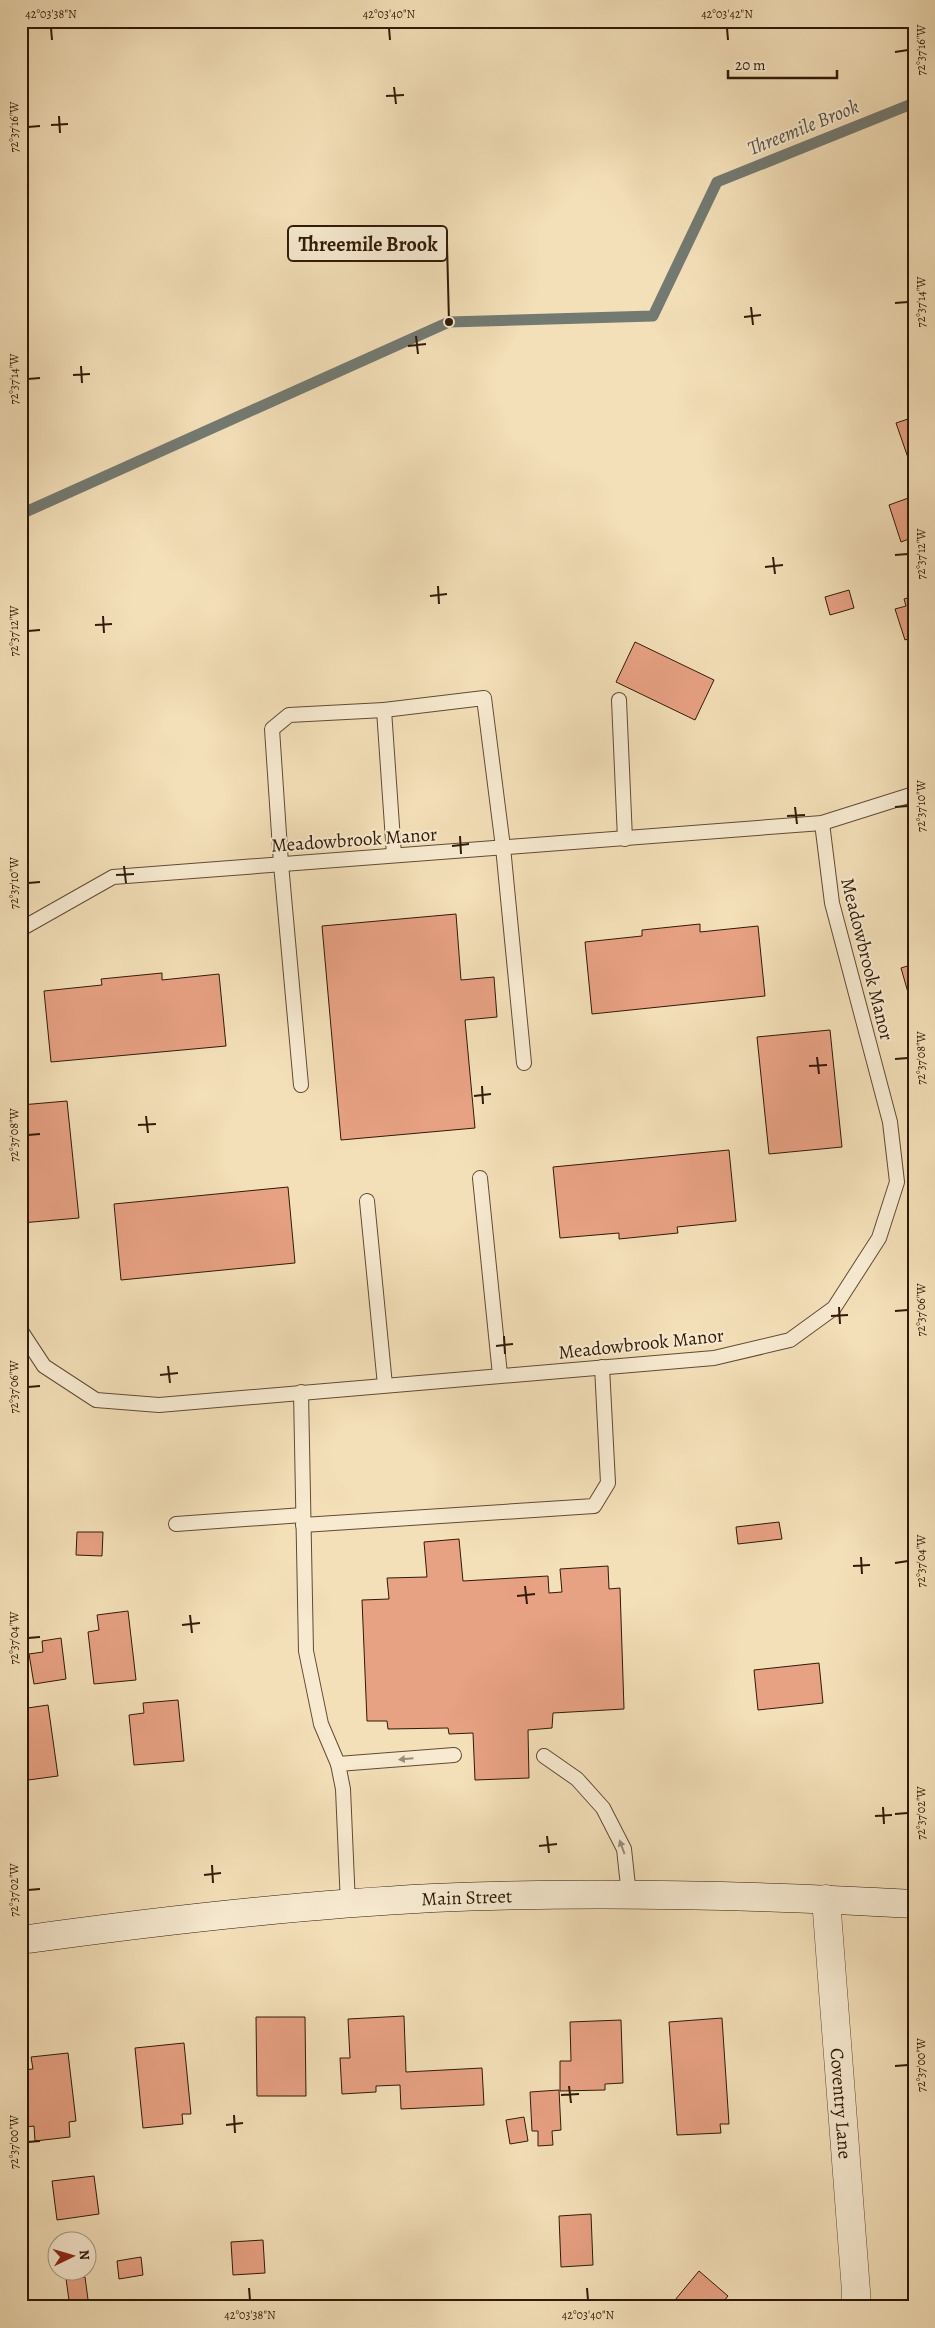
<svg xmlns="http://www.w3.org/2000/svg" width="935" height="2328" font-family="Alegreya,serif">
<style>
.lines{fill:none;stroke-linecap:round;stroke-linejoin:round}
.stream{stroke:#737a72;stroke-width:11}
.building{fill:#e7a183;stroke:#301a07}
.lane-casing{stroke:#614b33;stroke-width:16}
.street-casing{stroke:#614b33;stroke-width:29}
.secondary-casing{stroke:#301a07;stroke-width:29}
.lane{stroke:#f7ead1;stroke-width:14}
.street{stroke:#f7ead1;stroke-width:28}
.secondary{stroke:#f7ead1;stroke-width:28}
.oneway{fill:#9d8c76}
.ticks{fill:none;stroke:#301a07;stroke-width:2}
.labels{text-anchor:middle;stroke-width:4;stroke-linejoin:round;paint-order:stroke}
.street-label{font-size:19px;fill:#301a07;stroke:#f7ead1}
.water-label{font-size:20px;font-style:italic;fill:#575245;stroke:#f7ead1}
.leader{fill:none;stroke:#301a07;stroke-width:2}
.callout-dot{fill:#301a07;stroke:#f7ead1;stroke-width:2}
.callout{fill:#f7ead1;stroke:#301a07;stroke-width:2}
.callout-label{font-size:20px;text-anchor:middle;font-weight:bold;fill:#301a07}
.neatline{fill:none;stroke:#301a07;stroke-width:2}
.ticks-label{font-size:12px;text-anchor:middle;fill:#301a07}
</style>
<rect width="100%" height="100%" fill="#f3dfb8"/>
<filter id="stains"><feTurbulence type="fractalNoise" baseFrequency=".004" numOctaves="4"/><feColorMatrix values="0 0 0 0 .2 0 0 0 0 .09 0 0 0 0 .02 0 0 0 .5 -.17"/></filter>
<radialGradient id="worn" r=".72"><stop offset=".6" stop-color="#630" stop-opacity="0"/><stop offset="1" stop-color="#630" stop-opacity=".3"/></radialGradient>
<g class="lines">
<path class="stream" d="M21,514l428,-192 204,-6 64,-134 197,-79"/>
</g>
<g class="building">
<path d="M914,417v58l-18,-52z"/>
<path d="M914,496v41l-13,5 -12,-37z"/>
<path d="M849,590l5,18 -24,7 -5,-18z"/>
<path d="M914,596v41l-9,3 -10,-31 11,-3 -2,-7z"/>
<path d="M635,642l79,38 -19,40 -79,-38z"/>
<path d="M456,914l5,66 33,-3 3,40 -32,3 10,108 -134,12 -19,-214z"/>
<path d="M700,924v8l58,-6 7,70 -173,18 -7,-72 57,-6v-6z"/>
<path d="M914,964v31l-5,1 -8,-28z"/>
<path d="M162,973v7l57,-6 7,72 -175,16 -7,-71 58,-6 -1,-6z"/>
<path d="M830,1030l12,117 -73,7 -12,-117z"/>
<path d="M67,1101l12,117 -58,5v-118z"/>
<path d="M729,1150l7,71 -59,6 1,6 -59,6v-6l-59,5 -7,-71z"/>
<path d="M288,1187l7,76 -174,17 -7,-76z"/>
<path d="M779,1522l3,17 -44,5 -2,-17z"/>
<path d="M77,1532h26l-1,24 -26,-1z"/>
<path d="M459,1539l4,42 85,-5 1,17 13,-1 -2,-23 48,-3 1,23 11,-1 4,121 -71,4 -1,15 -24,2 1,48 -54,2 -2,-47 -24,1 -1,-6 -60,1 -1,-8h-20l-5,-121 27,-1 -2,-21 40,-1 -3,-35z"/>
<path d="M128,1611l8,69 -42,4 -6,-52 11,-2 -2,-15z"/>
<path d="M61,1638l5,41 -32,5 -5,-30 14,-2 -1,-11z"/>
<path d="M910,1660h4v79h-1z"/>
<path d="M819,1663l4,40 -65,7 -4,-40z"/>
<path d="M178,1700l6,61 -50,4 -5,-50 15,-2 -1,-10z"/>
<path d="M48,1705l10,71 -37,5v-72z"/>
<path d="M404,2016l2,56 76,-4 2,37 -83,4 -1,-24 -24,1v6l-34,2 -2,-36h10l-2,-39z"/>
<path d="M256,2017h49l1,79h-49z"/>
<path d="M722,2018l7,106h-9l1,9 -44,2 -8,-113z"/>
<path d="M621,2020l2,63 -18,1v6l-45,1v-30h11l-1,-39z"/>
<path d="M184,2043l7,71h-9l1,10 -40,4 -8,-80z"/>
<path d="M68,2053l8,68 -7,1 1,15 -35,4 -1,-15 -8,1 -5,-57 12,-1 -2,-12z"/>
<path d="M559,2090l2,40 -9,1 1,14 -15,1v-15h-6l-2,-39z"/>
<path d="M524,2117l4,24 -18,3 -4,-24z"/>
<path d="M94,2176l5,38 -42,6 -5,-39z"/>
<path d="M591,2214l2,51 -32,2 -2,-51z"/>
<path d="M263,2240l2,33 -32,2 -2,-33z"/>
<path d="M141,2257l2,18 -24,4 -2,-18z"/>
<path d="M699,2271l29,25 -9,11h-63l19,-7z"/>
<path d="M85,2277l4,30h-19l-4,-28z"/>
</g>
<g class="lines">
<g class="lane-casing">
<g id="lane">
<path d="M619,700l6,139"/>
<path d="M394,855l-10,-145 100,-12 19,149 21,216"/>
<path d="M21,929l92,-52 709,-54 92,-29"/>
<path d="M301,1085l-20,-221 -9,-135 17,-14 95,-5"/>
<path d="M480,1178l20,197"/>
<path d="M367,1201l18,184"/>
<path d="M21,1331l23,35 52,34 63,5 555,-47 76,-18 44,-32 45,-70 18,-56 -7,-60 -58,-219 -10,-80"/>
<path d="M301,1392l5,259 15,73 17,40 5,25 5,116"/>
<path d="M176,1524l127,-9"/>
<path d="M303,1525l291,-19 14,-23 -6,-116"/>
<path d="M544,1756l33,23 26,29 21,41 5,46"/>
<path d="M338,1764l116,-9"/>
</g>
</g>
<g class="street-casing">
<g id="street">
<path id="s1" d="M826,1899l30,392v16"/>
</g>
</g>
<g class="secondary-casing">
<g id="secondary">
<path id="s2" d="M21,1940c137,-19 274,-35 412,-42 160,-7 321,-3 481,6"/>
</g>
</g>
<use href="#lane" class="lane"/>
<use href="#street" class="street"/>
<use href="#secondary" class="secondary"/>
</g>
<defs><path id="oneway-solid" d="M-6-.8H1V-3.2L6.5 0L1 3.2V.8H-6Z" transform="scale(1.25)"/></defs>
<g class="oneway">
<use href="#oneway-solid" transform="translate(406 1759) rotate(175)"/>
<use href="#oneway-solid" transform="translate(622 1847) rotate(-110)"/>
</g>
<path class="ticks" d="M51,28l1,12M389,28l1,12M727,28l1,12M895,52l13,-2M394,87l2,17M386,96l18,-1M59,116l1,17M51,125l17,-1M28,127l12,-1M895,303l13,-1M751,307l2,18M744,317l17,-2M416,336l2,18M408,346l18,-2M81,366l1,17M73,375l17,-1M28,379l12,-1M895,555l13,-1M773,557l2,17M765,567l18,-2M438,586l1,18M430,596l17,-2M103,616l1,17M95,625l17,-1M28,631l12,-1M795,807l2,17M895,807l13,-1M787,816l18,-1M460,836l1,18M452,846l17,-2M124,866l2,17M116,875l18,-1M28,883l12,-1M817,1057l2,17M895,1059l13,-1M809,1066l18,-1M482,1086l1,18M474,1096l17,-2M146,1116l2,17M138,1125l18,-1M28,1135l12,-1M839,1307l1,17M895,1311l13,-1M831,1316l17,-1M504,1336l1,18M496,1346l17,-2M168,1366l2,17M160,1375l18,-2M28,1387l12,-1M861,1557l1,17M895,1563l13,-2M853,1566l17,-1M525,1586l2,18M517,1596l18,-2M190,1615l2,18M182,1625l18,-2M28,1638l12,-1M883,1807l1,17M895,1814l13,-1M875,1816l17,-1M547,1836l2,17M539,1846l18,-2M212,1865l1,18M204,1875l17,-2M28,1890l12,-1M895,2066l13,-1M569,2086l2,17M561,2095l18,-1M234,2115l1,18M226,2125l17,-2M28,2142l12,-1M249,2288l1,12M587,2288l1,12"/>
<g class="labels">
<g class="street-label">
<text transform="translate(354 839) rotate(-4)" y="7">Meadowbrook Manor</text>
<text transform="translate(868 959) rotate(76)" y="7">Meadowbrook Manor</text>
<text transform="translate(641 1343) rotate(-6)" y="7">Meadowbrook Manor</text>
<text dy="7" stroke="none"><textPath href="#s2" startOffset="448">Main Street</textPath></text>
<text dy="7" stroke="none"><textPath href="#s1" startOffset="205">Coventry Lane</textPath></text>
</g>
<g class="water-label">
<text transform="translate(803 127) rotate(-22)" y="7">Threemile Brook</text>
</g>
</g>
<path class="leader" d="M449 322L447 244"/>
<circle class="callout-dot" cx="449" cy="322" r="5"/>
<rect class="callout" x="288" y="226" width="159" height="35" rx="5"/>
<g class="callout-label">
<text x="368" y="251">Threemile Brook</text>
</g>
<rect width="935" height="2328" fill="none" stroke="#f3dfb8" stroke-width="55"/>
<g transform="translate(72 2256) rotate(85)"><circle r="24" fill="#f7ead1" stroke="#a79780"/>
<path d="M0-4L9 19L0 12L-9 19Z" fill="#8f2418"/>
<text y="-8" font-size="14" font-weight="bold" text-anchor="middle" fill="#301a07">N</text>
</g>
<path d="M728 70v8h109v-8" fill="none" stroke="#301a07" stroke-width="2.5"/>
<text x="735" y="70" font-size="15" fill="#301a07" stroke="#f7ead1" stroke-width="4" paint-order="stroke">20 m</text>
<rect x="28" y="28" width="880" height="2272" class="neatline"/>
<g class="ticks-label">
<text x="51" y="18">42°03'38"N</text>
<text x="389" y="18">42°03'40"N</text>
<text x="727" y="18">42°03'42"N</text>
<text transform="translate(921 50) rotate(-90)" y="4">72°37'16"W</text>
<text transform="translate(14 127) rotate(-90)" y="4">72°37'16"W</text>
<text transform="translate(921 302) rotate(-90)" y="4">72°37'14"W</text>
<text transform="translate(14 379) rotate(-90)" y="4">72°37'14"W</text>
<text transform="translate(921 554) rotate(-90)" y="4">72°37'12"W</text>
<text transform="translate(14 631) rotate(-90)" y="4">72°37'12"W</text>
<text transform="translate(921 806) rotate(-90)" y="4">72°37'10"W</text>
<text transform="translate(14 883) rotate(-90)" y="4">72°37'10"W</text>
<text transform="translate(921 1058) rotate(-90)" y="4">72°37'08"W</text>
<text transform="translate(14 1135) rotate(-90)" y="4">72°37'08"W</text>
<text transform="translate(921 1310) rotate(-90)" y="4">72°37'06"W</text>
<text transform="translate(14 1387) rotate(-90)" y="4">72°37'06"W</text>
<text transform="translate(921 1561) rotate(-90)" y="4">72°37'04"W</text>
<text transform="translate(14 1638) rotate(-90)" y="4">72°37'04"W</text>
<text transform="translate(921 1813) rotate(-90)" y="4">72°37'02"W</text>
<text transform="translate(14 1890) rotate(-90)" y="4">72°37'02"W</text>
<text transform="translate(921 2065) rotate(-90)" y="4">72°37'00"W</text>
<text transform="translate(14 2142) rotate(-90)" y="4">72°37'00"W</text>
<text x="250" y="2319">42°03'38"N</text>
<text x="588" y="2319">42°03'40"N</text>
</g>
<rect width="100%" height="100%" filter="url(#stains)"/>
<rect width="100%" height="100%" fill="url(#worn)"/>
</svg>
